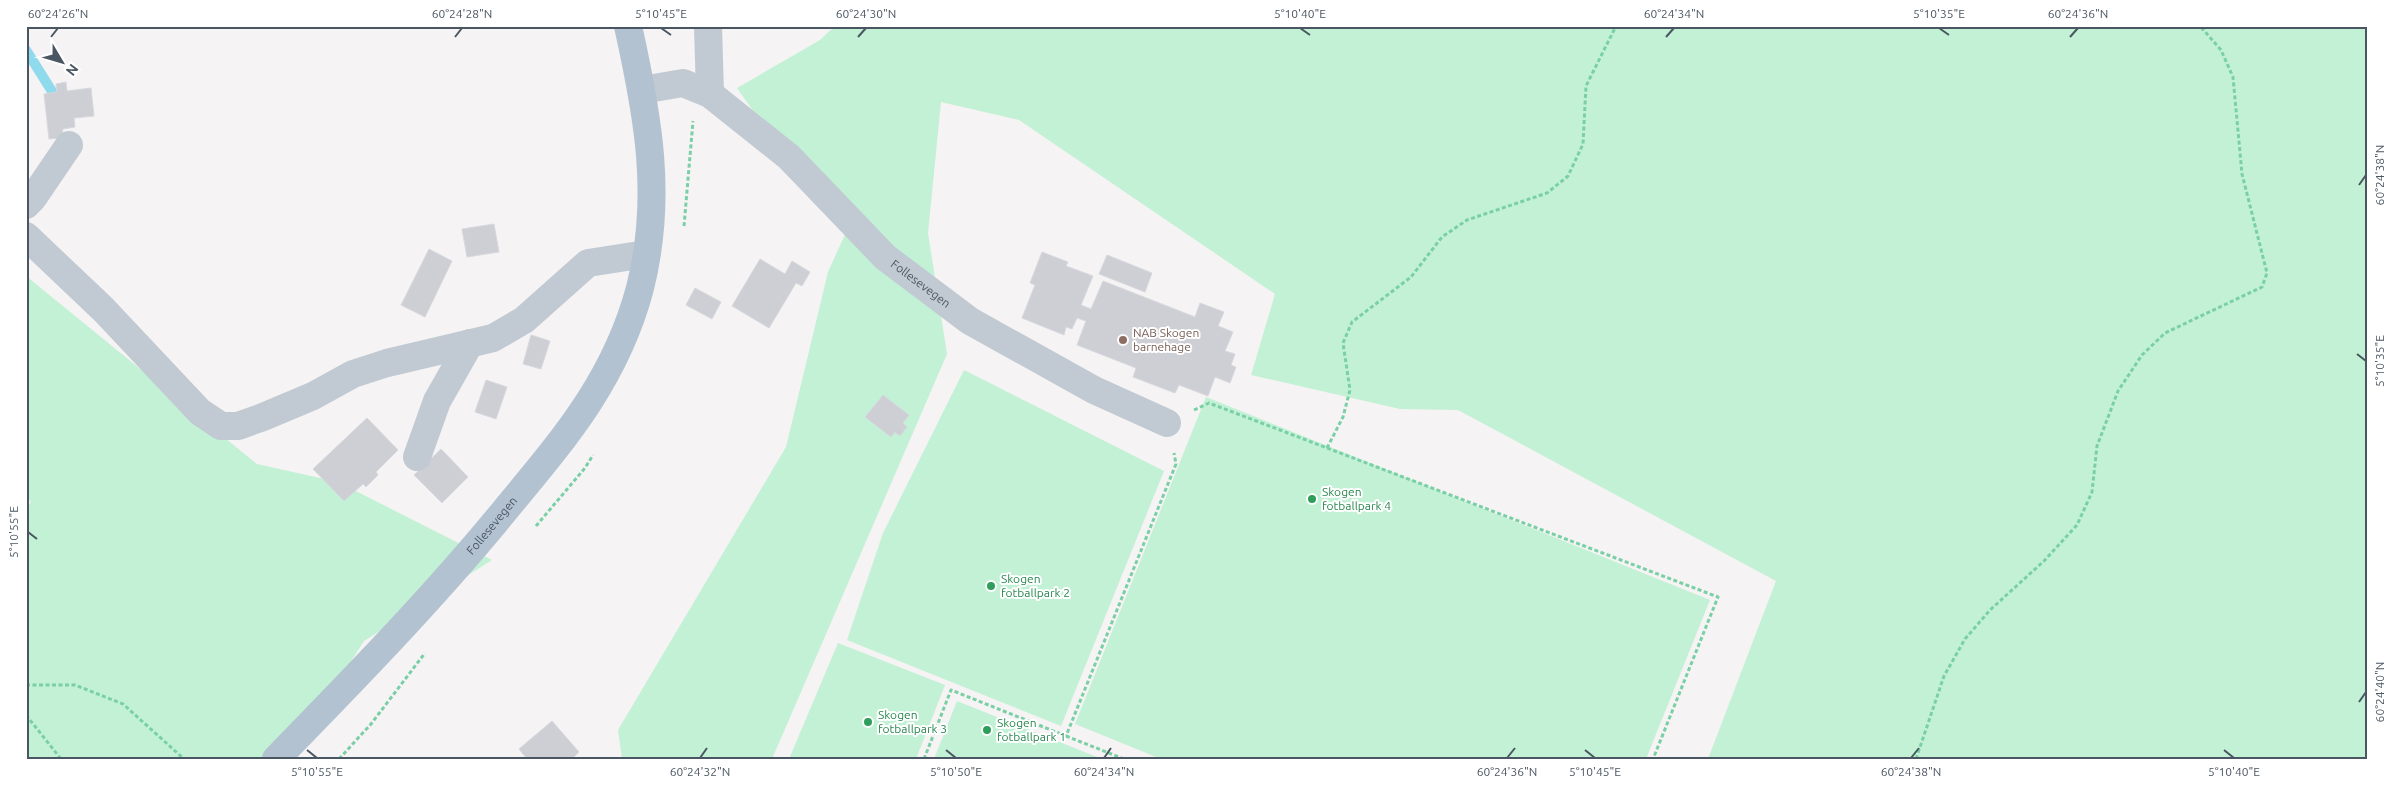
<svg xmlns="http://www.w3.org/2000/svg" width="2394" height="785" font-family="Ubuntu,sans-serif">
<style>
.green{fill:#c3f1d5}
.lines{fill:none;stroke-linecap:round;stroke-linejoin:round}
.stream{stroke:#90daee;stroke-width:10}
.building{fill:#cdcfd5;stroke:#d7d9de}
.path{stroke:#7ad0a6;stroke-width:3;stroke-dasharray:4 2.5;stroke-linecap:butt}
.minor{stroke:#c1cad2;stroke-width:28}
.major{stroke:#b3c2d1;stroke-width:28}
.ticks{fill:none;stroke:#4a5661;stroke-width:2}
.education-dot{fill:#8d6e63;stroke:#fff;stroke-width:2}
.leisure-dot{fill:#2e9e5b;stroke:#fff;stroke-width:2}
.labels{text-anchor:middle;stroke-width:4;stroke-linejoin:round;paint-order:stroke}
.street-label{font-size:12px;fill:#4a5661;stroke:#fff}
.education-label{font-size:12px;fill:#785e54;stroke:#fff;text-anchor:start}
.leisure-label{font-size:12px;fill:#27864d;stroke:#fff;text-anchor:start}
.neatline{fill:none;stroke:#4a5661;stroke-width:2}
.ticks-label{font-size:12px;text-anchor:middle;fill:#4a5661}
</style>
<rect width="100%" height="100%" fill="#f5f3f3"/>
<g class="green">
<path d="M835,26h1533v733h-660l68,-178 -318,-171 -58,-1 -149,-34 24,-81 -256,-174 -78,-18 -13,131 19,121 -175,405h-150l-4,-29 168,-283 42,-175 24,-53 -62,-56 -53,-75 83,-48z"/>
<path d="M26,276l231,188 81,18 154,78 -128,81 -75,118h-263v-249l5,-8 -5,-7z"/>
<path d="M964,370l200,101 -103,255 -214,-86 36,-107z"/>
<path d="M1206,397l504,203 -64,159h-485l-86,-35z"/>
<path d="M838,643l107,42 -29,74h-127z"/>
<path d="M957,701l145,58h-168z"/>
</g>
<g class="lines">
<path class="stream" d="M26,50l34,54"/>
</g>
<g class="building">
<path d="M66,82l1,9 24,-3 3,28 -20,2 1,9 -12,2 -2,9 -12,1 -5,-45 13,-2 -1,-8z"/>
<path d="M494,224l5,28 -32,5 -5,-28z"/>
<path d="M429,249l23,12 -27,56 -24,-12z"/>
<path d="M1042,252l26,10 -2,4 27,10 -12,29 10,4 12,-28 92,36 5,-14 24,9 -6,14 15,6 -8,19 10,3 -4,11 5,2 -6,16 -15,-6 -7,19 -29,-11 -4,8 -42,-16 3,-9 -59,-23 9,-24 -9,-3 -5,11 -6,-2 -2,8 -42,-17 13,-33 -5,-2z"/>
<path d="M1107,255l45,18 -7,19 -46,-18z"/>
<path d="M760,259l25,15 7,-13 18,11 -8,14 -6,-3 -27,45 -37,-22z"/>
<path d="M695,288l26,14 -9,17 -26,-14z"/>
<path d="M531,335l19,6 -9,28 -18,-5z"/>
<path d="M486,380l21,7 -11,32 -21,-7z"/>
<path d="M883,395l26,20 -6,8 4,4 -7,9 -5,-4 -4,5 -26,-20z"/>
<path d="M367,418l31,32 -22,22 2,3 -12,12 -3,-3 -19,17 -31,-32z"/>
<path d="M441,449l27,28 -26,26 -28,-28z"/>
<path d="M552,721l27,31 -7,7h-45l-8,-10z"/>
</g>
<g class="lines">
<g class="path">
<path d="M684,226l9,-105"/>
<path d="M1194,410l15,-7 509,194 -65,162"/>
<path d="M1327,448l16,-31 7,-27 -7,-47 9,-21 59,-45 31,-40 25,-17 80,-27 21,-17 15,-32 3,-58 30,-60"/>
<path d="M536,526l49,-58 8,-13"/>
<path d="M26,685h49l48,19 61,55"/>
<path d="M26,715l35,44"/>
<path d="M1066,736l58,23"/>
<path d="M339,759l32,-35 54,-71"/>
<path d="M924,759l27,-69 115,46 110,-272 -2,-11"/>
<path d="M1916,759l28,-83 21,-37 25,-29 54,-49 33,-36 15,-33 5,-46 21,-55 24,-36 23,-22 97,-46 5,-14 -25,-99 -9,-97 -12,-27 -21,-24"/>
</g>
<g class="minor">
<path d="M708,26l2,68"/>
<path id="s1" d="M642,90l41,-7 27,11 79,63 96,100 85,64 124,69 73,33"/>
<path d="M26,205l7,-7 36,-53"/>
<path d="M26,236l77,73 97,103 21,14h17l25,-9 50,-21 40,-22 34,-11 106,-25 31,-18 64,-57 58,-9"/>
<path d="M417,457l20,-56 33,-58"/>
</g>
<path class="major" id="s2" d="M276,759c79,-81 158,-162 230,-250 58,-70 110,-130 134,-221 23,-91 8,-172 -12,-262"/>
</g>
<path class="ticks" d="M661,28l10,7M1300,28l10,7M1939,28l10,7M51,37l7,-9M455,37l7,-9M858,37l8,-9M1666,37l8,-9M2070,37l8,-9M2359,185l7,-10M2357,354l9,7M28,532l9,7M2359,702l7,-10M307,750l10,8M946,750l10,8M1585,750l10,8M2224,750l10,8M700,758l7,-10M1104,758l7,-10M1507,758l8,-10M1911,758l8,-10"/>
<circle class="education-dot" cx="1123" cy="340" r="5"/>
<g class="leisure-dot">
<circle cx="1312" cy="499" r="5"/>
<circle cx="991" cy="586" r="5"/>
<circle cx="868" cy="722" r="5"/>
<circle cx="987" cy="730" r="5"/>
</g>
<g class="labels">
<g class="street-label">
<text dy="4" stroke="none"><textPath href="#s1" startOffset="355">Follesevegen</textPath></text>
<text dy="4" stroke="none"><textPath href="#s2" startOffset="318">Follesevegen</textPath></text>
</g>
<g class="education-label">
<text x="1133" y="337">NAB Skogen<tspan x="1133" dy="14">barnehage</tspan></text>
</g>
<g class="leisure-label">
<text x="1322" y="496">Skogen<tspan x="1322" dy="14">fotballpark 4</tspan></text>
<text x="1001" y="583">Skogen<tspan x="1001" dy="14">fotballpark 2</tspan></text>
<text x="878" y="719">Skogen<tspan x="878" dy="14">fotballpark 3</tspan></text>
<text x="997" y="727">Skogen<tspan x="997" dy="14">fotballpark 1</tspan></text>
</g>
</g>
<rect width="2394" height="785" fill="none" stroke="#ffffff" stroke-width="55"/>
<g transform="translate(62 62) rotate(128)" stroke="#ffffff" stroke-width="4" paint-order="stroke">
<path d="M0-4L9 19L0 12L-9 19Z" fill="#4a5661"/>
<text y="-8" font-size="14" font-weight="bold" text-anchor="middle" fill="#4a5661">N</text>
</g>
<rect x="28" y="28" width="2338" height="730" class="neatline"/>
<g class="ticks-label">
<text x="58" y="18">60°24'26"N</text>
<text x="462" y="18">60°24'28"N</text>
<text x="661" y="18">5°10'45"E</text>
<text x="866" y="18">60°24'30"N</text>
<text x="1300" y="18">5°10'40"E</text>
<text x="1674" y="18">60°24'34"N</text>
<text x="1939" y="18">5°10'35"E</text>
<text x="2078" y="18">60°24'36"N</text>
<text transform="translate(2380 175) rotate(-90)" y="4">60°24'38"N</text>
<text transform="translate(2380 361) rotate(-90)" y="4">5°10'35"E</text>
<text transform="translate(14 532) rotate(-90)" y="4">5°10'55"E</text>
<text transform="translate(2380 692) rotate(-90)" y="4">60°24'40"N</text>
<text x="317" y="776">5°10'55"E</text>
<text x="700" y="776">60°24'32"N</text>
<text x="956" y="776">5°10'50"E</text>
<text x="1104" y="776">60°24'34"N</text>
<text x="1507" y="776">60°24'36"N</text>
<text x="1595" y="776">5°10'45"E</text>
<text x="1911" y="776">60°24'38"N</text>
<text x="2234" y="776">5°10'40"E</text>
</g>
</svg>
